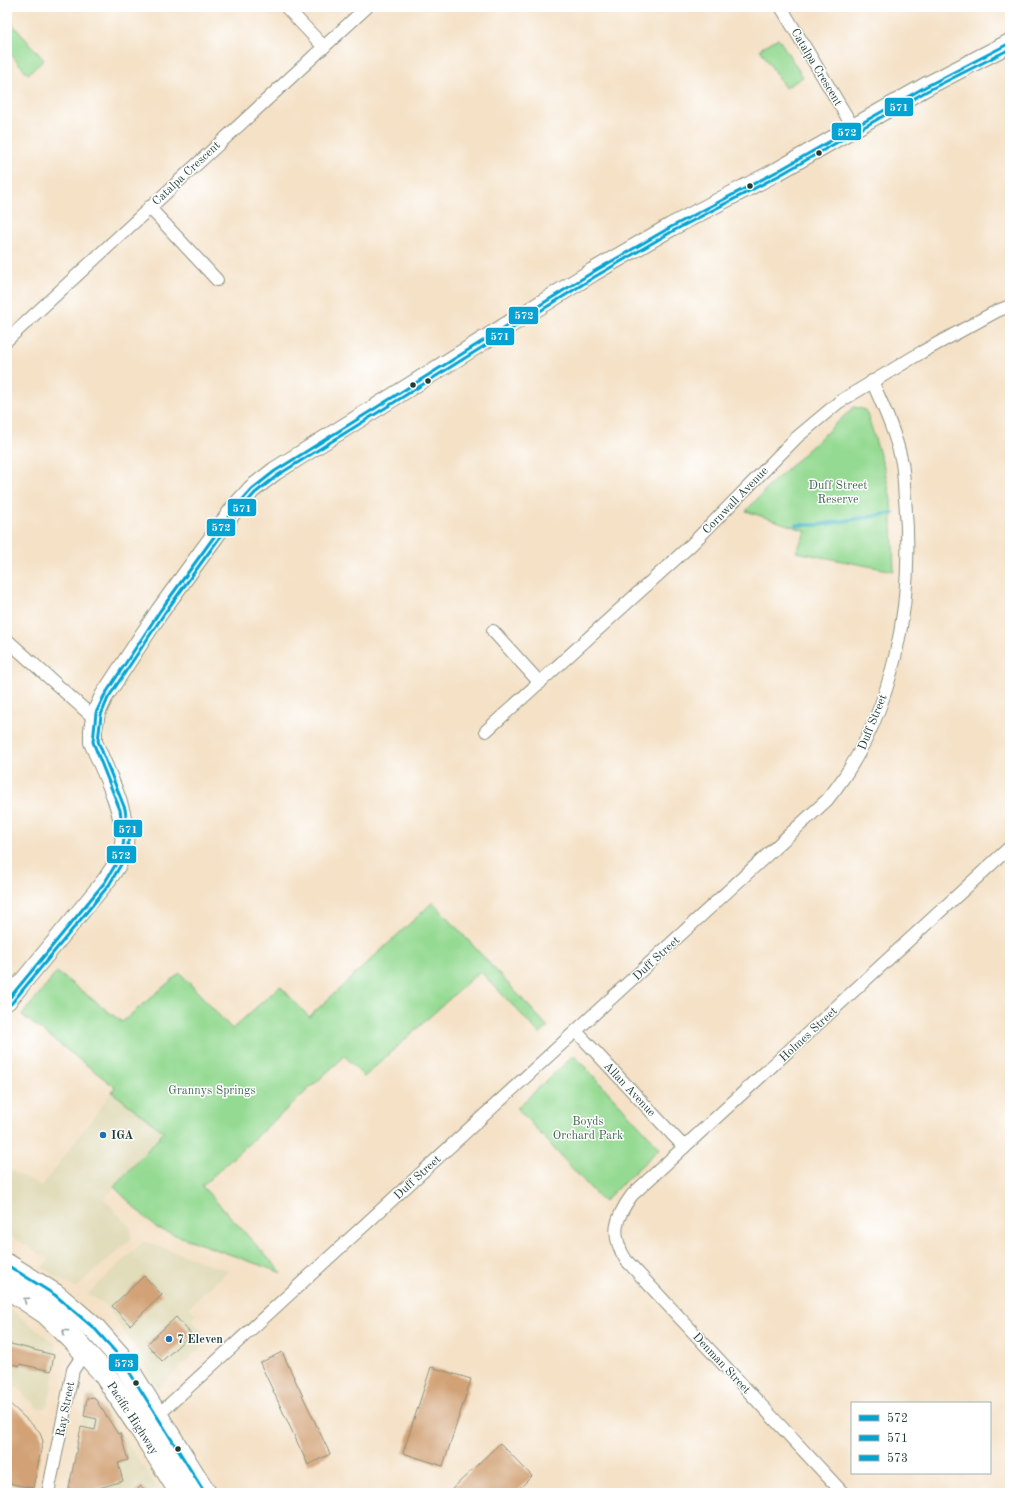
<svg xmlns="http://www.w3.org/2000/svg" width="1017" height="1500" font-family="'Old Standard TT',serif">
<style>
.built{fill:#e1dcba}
.green{fill:#95da93;stroke:#5a8c64}
.lines{fill:none;stroke-linecap:round;stroke-linejoin:round}
.stream{stroke:#45b4c0;stroke-width:4}
.building{fill:#d2a276}
.street-casing{stroke:#8a8f7d;stroke-width:14}
.secondary-casing{stroke:#8a8f7d;stroke-width:20}
.highway-casing{stroke:#8a8f7d;stroke-width:24}
.street{stroke:#fff;stroke-width:12}
.secondary{stroke:#fff;stroke-width:18}
.highway{stroke:#fff;stroke-width:22}
.bus-1-casing{stroke:#fff;stroke-width:6}
.bus-2-casing{stroke:#fff;stroke-width:6}
.bus-3-casing{stroke:#fff;stroke-width:6}
.bus-1{stroke:#05a3d3;stroke-width:3}
.bus-2{stroke:#05a3d3;stroke-width:3}
.bus-3{stroke:#05a3d3;stroke-width:3}
.oneway{stroke:#8f9e9a}
.bus-dot{fill:#1f3d34;stroke:#fff;stroke-width:1.5}
.poi-dot{fill:#1f6fb2;stroke:#fff;stroke-width:1.5}
.labels{text-anchor:middle;stroke-width:3;stroke-linejoin:round;paint-order:stroke}
.street-label{font-size:12px;fill:#1f3d34;stroke:#fff}
.park-label{font-size:12px;fill:#3c644c;stroke:#fff}
.poi-label{font-size:12px;font-weight:bold;fill:#1f3d34;stroke:#fff;text-anchor:start}
.line-badge{stroke:#fff;stroke-width:1.5}
.badge-label{font-size:11px;text-anchor:middle;font-weight:bold;fill:#fff}
</style>
<rect width="100%" height="100%" fill="#fff"/>
<filter id="ink" filterUnits="userSpaceOnUse"><feTurbulence type="fractalNoise" baseFrequency=".025" numOctaves="2"/><feDisplacementMap in="SourceGraphic" scale="8" xChannelSelector="R" yChannelSelector="G"/><feConvolveMatrix kernelMatrix="1 2 1 2 8 2 1 2 1" color-interpolation-filters="sRGB"/></filter>
<filter id="wash" filterUnits="userSpaceOnUse"><feTurbulence type="fractalNoise" baseFrequency=".012" numOctaves="4" result="noise"/><feDisplacementMap in="SourceGraphic" scale="16" xChannelSelector="R" yChannelSelector="G"/><feGaussianBlur stdDeviation="0.9" result="paint"/><feColorMatrix in="noise" values="0 0 0 0 0 0 0 0 0 0 0 0 0 0 0 0 0 1.4 0 .05"/><feComposite in="paint" operator="in"/></filter>
<g filter="url(#wash)">
<rect width="100%" height="100%" fill="#f4e1c6"/>
<g class="built">
<path d="M112,1092l52,40 -60,67 26,28 1,12 -56,49 -33,-20 7,-9 -42,-25v-66l35,18z"/>
<path d="M144,1241l84,30 -39,36 7,8 -4,4 17,21 -52,49 -17,-34 -35,-51 -17,-10z"/>
<path d="M7,1307l49,37 1,15 -9,46 -4,3h-7l-19,-20 -11,-6z"/>
<path d="M94,1394l63,93 -6,6h-83l19,-97z"/>
</g>
<g class="green">
<path d="M13,25l31,35 -16,14 -21,-24v-20z"/>
<path d="M778,38l25,39 -18,11 -25,-39z"/>
<path d="M854,407l12,3 19,61 6,29 3,71 -98,-19 10,-21 -60,-20 23,-25z"/>
<path d="M433,902l115,125 -8,7 -60,-63 -116,106 -19,-21 -143,130 80,87 -126,-45 -42,-41 50,-55 -52,-40 3,-5 -93,-72 35,-43 65,50 58,-49 52,56 48,-43 29,31z"/>
<path d="M574,1055l86,93 -57,54 -86,-94z"/>
</g>
<g class="lines">
<path class="stream" d="M796,525h23l74,-12"/>
</g>
<g id="blocks">
<g class="building">
<path d="M144,1276l18,19 -32,30 -18,-19z"/>
<path d="M176,1317l15,17 -29,27 -15,-17z"/>
<path d="M7,1343l47,12 -3,16 -31,-7v2l-13,-3z"/>
<path d="M282,1352l48,102 -22,11 -48,-102z"/>
<path d="M431,1367l40,12 -28,87 -40,-13z"/>
<path d="M94,1397l24,37 2,-1 8,27 -10,3 5,18 -41,12h-14l13,-66 14,3 2,-11 -13,-3 3,-18z"/>
<path d="M7,1401l32,30 4,10 -10,47 -26,-5z"/>
<path d="M500,1443l32,33 -17,17h-67z"/>
<path d="M141,1486l7,7h-14z"/>
</g>
</g>
</g>
<g filter="url(#ink)">
<use href="#blocks" fill-opacity="0" stroke="#8a8f7d" stroke-width="1"/>
<g class="lines">
<g class="street-casing">
<g id="street">
<path d="M286,7l38,40"/>
<path d="M781,7l72,120"/>
<path d="M149,207l68,73"/>
<path d="M7,340l360,-333"/>
<path d="M493,631l47,52"/>
<path d="M7,640l88,79"/>
<path d="M486,731l206,-187 104,-106 43,-36 83,-50 75,-41 13,-5"/>
<path d="M576,1031l108,116"/>
<path d="M158,1415l669,-615c67,-82 88,-197 78,-301 -1,-11 -1,-24 -3,-36 -6,-29 -18,-55 -30,-82"/>
<path d="M48,1493l25,-123 14,-21"/>
<path d="M843,1493l-217,-233c-16,-25 -11,-42 6,-65l378,-348"/>
</g>
</g>
<g class="secondary-casing">
<path id="secondary" d="M7,1001l98,-119c7,-10 15,-20 18,-32 8,-30 -18,-79 -30,-108v-12l3,-17 8,-17 56,-85 75,-103 17,-19 23,-18 318,-199 78,-45 107,-56 147,-84 85,-44"/>
</g>
<g class="highway-casing">
<g id="highway">
<path d="M7,1265l48,30 13,11 27,23 25,28 85,136"/>
<path d="M7,1287l39,26 26,25 31,34 38,57 40,64"/>
</g>
</g>
<use href="#street" class="street"/>
<use href="#secondary" class="secondary"/>
<use href="#highway" class="highway"/>
<g class="bus-1-casing">
<path id="bus-1" d="M7,1001l98,-119 17,-28 2,-16 -4,-28 -27,-68 3,-29 8,-17 56,-85 75,-103 17,-19 23,-18 318,-199 78,-45 107,-56 147,-84 85,-44"/>
</g>
<g class="bus-2-casing">
<path id="bus-2" d="M11,1004l98,-119 17,-29 3,-18 -4,-29 -27,-68 3,-26 7,-17 56,-84 75,-103 16,-18 23,-18 318,-199 77,-45 107,-56 147,-84 83,-42"/>
</g>
<g class="bus-3-casing">
<path id="bus-3" d="M7,1265l48,30 40,34 25,28 85,136"/>
</g>
<use href="#bus-1" class="bus-1"/>
<use href="#bus-2" class="bus-2"/>
<use href="#bus-3" class="bus-3"/>
</g>
<defs><path id="oneway-chevron" d="M-2-3.5L2.5 0L-2 3.5" fill="none" stroke-width="1.6" stroke-linecap="round" stroke-linejoin="round"/></defs>
<g class="oneway">
<use href="#oneway-chevron" transform="translate(26 1300) rotate(-145)"/>
<use href="#oneway-chevron" transform="translate(65 1332) rotate(-137)"/>
</g>
</g>
<g class="bus-dot">
<circle cx="819" cy="153" r="3.5"/>
<circle cx="750" cy="186" r="3.5"/>
<circle cx="428" cy="381" r="3.5"/>
<circle cx="413" cy="385" r="3.5"/>
<circle cx="136" cy="1383" r="3.5"/>
<circle cx="178" cy="1449" r="3.5"/>
</g>
<g class="poi-dot">
<circle cx="103" cy="1135" r="4"/>
<circle cx="169" cy="1339" r="4"/>
</g>
<g class="labels">
<g class="street-label">
<text transform="translate(817 67) rotate(59)" y="4">Catalpa Crescent</text>
<text transform="translate(186 173) rotate(-43)" y="4">Catalpa Crescent</text>
<text transform="translate(735 500) rotate(-46)" y="4">Cornwall Avenue</text>
<text transform="translate(872 722) rotate(-68)" y="4">Duff Street</text>
<text transform="translate(656 958) rotate(-43)" y="4">Duff Street</text>
<text transform="translate(808 1034) rotate(-43)" y="4">Holmes Street</text>
<text transform="translate(630 1089) rotate(47)" y="4">Allan Avenue</text>
<text transform="translate(417 1177) rotate(-43)" y="4">Duff Street</text>
<text transform="translate(722 1363) rotate(47)" y="4">Denman Street</text>
<text transform="translate(65 1409) rotate(-79)" y="4">Ray Street</text>
<text transform="translate(133 1418) rotate(57)" y="4">Pacific Highway</text>
</g>
<g class="park-label">
<text x="838" y="489">Duff Street<tspan x="838" dy="14">Reserve</tspan></text>
<text x="212" y="1094">Grannys Springs</text>
<text x="588" y="1125">Boyds<tspan x="588" dy="14">Orchard Park</tspan></text>
</g>
<g class="poi-label">
<text x="111" y="1139">IGA</text>
<text x="177" y="1343">7 Eleven</text>
</g>
</g>
<g class="line-badge">
<rect x="884" y="97" width="30" height="20" rx="4" fill="#05a3d3"/>
<rect x="831" y="122" width="31" height="19" rx="4" fill="#05a3d3"/>
<rect x="508" y="306" width="31" height="19" rx="4" fill="#05a3d3"/>
<rect x="485" y="327" width="30" height="19" rx="4" fill="#05a3d3"/>
<rect x="227" y="498" width="30" height="19" rx="4" fill="#05a3d3"/>
<rect x="206" y="518" width="30" height="19" rx="4" fill="#05a3d3"/>
<rect x="113" y="819" width="30" height="19" rx="4" fill="#05a3d3"/>
<rect x="106" y="845" width="31" height="19" rx="4" fill="#05a3d3"/>
<rect x="108" y="1353" width="31" height="19" rx="4" fill="#05a3d3"/>
</g>
<g class="badge-label">
<text x="899" y="111">571</text>
<text x="847" y="136">572</text>
<text x="524" y="319">572</text>
<text x="500" y="340">571</text>
<text x="242" y="512">571</text>
<text x="221" y="531">572</text>
<text x="128" y="833">571</text>
<text x="121" y="859">572</text>
<text x="124" y="1367">573</text>
</g>
<rect width="1017" height="1500" fill="none" stroke="#fff" stroke-width="24"/>
<rect x="851" y="1402" width="140" height="72" fill="#ffffff" stroke="#a5b1ae"/>
<rect x="859" y="1415" width="20" height="6" fill="#05a3d3" stroke="#a5b1ae"/>
<text x="887" y="1422" font-size="12" fill="#1f3d34">572</text>
<rect x="859" y="1435" width="20" height="6" fill="#05a3d3" stroke="#a5b1ae"/>
<text x="887" y="1442" font-size="12" fill="#1f3d34">571</text>
<rect x="859" y="1455" width="20" height="6" fill="#05a3d3" stroke="#a5b1ae"/>
<text x="887" y="1462" font-size="12" fill="#1f3d34">573</text>
</svg>
